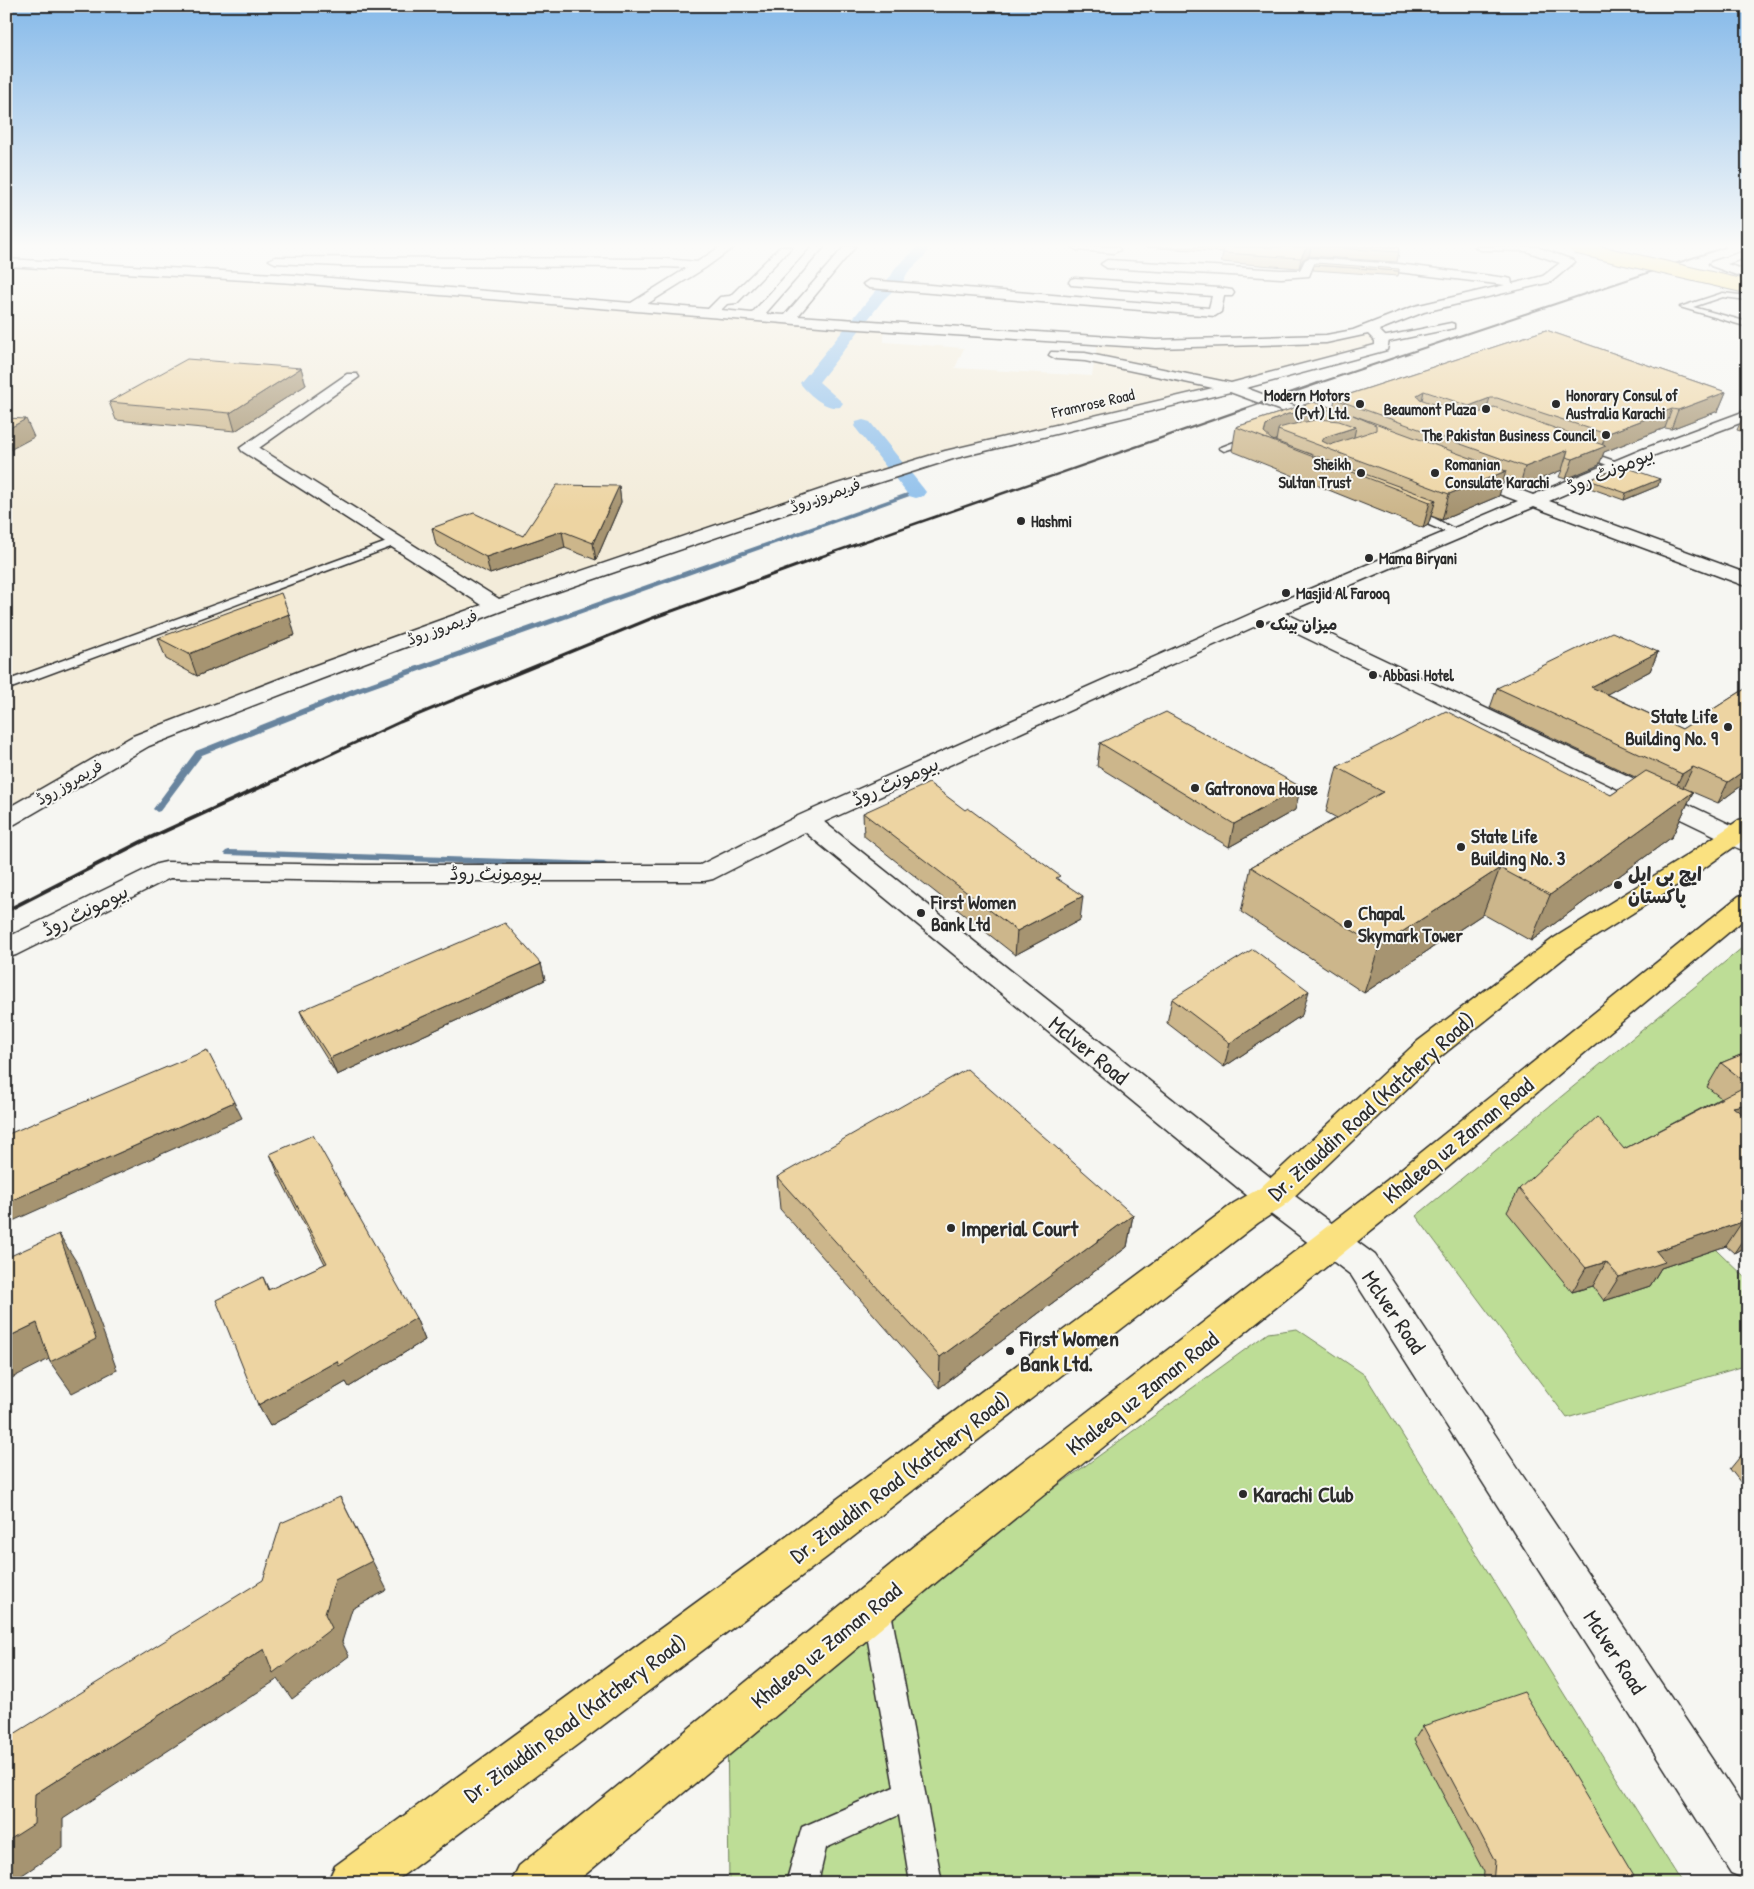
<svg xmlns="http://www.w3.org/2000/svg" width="1754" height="1889" font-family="'Patrick Hand','Playpen Sans Arabic',sans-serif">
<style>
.built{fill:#f3ecda}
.green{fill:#bddd96;stroke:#748460}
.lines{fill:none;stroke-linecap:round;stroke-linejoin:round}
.stream{fill:#68849e;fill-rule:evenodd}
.canal{fill:#90c0eb;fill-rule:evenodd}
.lane-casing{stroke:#2b2b2b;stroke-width:3}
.street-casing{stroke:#2b2b2b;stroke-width:3}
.secondary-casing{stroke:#2b2b2b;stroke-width:3}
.primary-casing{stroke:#2b2b2b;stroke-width:3}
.lane{fill:#f6f6f2;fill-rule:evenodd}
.street{fill:#f6f6f2;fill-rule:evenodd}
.secondary{fill:#f6f6f2;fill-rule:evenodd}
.primary{fill:#fae180;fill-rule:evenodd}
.rail-far3{stroke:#2b2b2b;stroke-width:2}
.rail-far2{stroke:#2b2b2b;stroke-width:2.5}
.rail-far1{stroke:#2b2b2b;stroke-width:3}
.rail{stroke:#2b2b2b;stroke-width:4}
.highway-bridge-casing{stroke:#2b2b2b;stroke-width:15;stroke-linecap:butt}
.highway-bridge{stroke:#fae180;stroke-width:13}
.wall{fill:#ccb68b;stroke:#2b2b2b}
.shaded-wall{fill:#a69471;stroke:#2b2b2b}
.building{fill:#edd4a2;stroke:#2b2b2b}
.poi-dot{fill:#2b2b2b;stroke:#f6f6f2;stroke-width:2}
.labels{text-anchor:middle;stroke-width:4;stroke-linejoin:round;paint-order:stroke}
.far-poi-label{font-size:16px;font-weight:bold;fill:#2b2b2b;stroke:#f6f6f2;text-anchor:start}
.far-street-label{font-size:16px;fill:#2b2b2b;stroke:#f6f6f2}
.street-label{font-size:19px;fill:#2b2b2b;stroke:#f6f6f2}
.poi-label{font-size:19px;font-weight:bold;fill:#2b2b2b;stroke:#f6f6f2;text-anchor:start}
.near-street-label{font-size:22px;fill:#2b2b2b;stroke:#f6f6f2}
.near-poi-label{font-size:22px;font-weight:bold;fill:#2b2b2b;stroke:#f6f6f2;text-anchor:start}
</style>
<rect width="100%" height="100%" fill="#f6f6f2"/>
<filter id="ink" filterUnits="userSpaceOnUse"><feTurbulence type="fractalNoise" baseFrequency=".02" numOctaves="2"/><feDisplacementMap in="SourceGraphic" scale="10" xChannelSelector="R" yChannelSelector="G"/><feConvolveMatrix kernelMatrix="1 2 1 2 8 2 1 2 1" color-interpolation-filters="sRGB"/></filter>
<g filter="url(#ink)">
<path class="built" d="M6,262l288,17 590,50v13l80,6 -9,20 137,8 6,-36 58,4 199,-10 27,6v7l-431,107 -453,151 -357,136 -135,76z"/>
<g class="green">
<path d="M1748,943v177l-121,43 121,117v85l-181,53 -151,-202z"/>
<path d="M1297,1329l68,46 317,508h-953l-2,-157 541,-393z"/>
</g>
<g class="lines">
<g class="stream">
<path d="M916,490l2,1v2l-560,200 -156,62 -42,56 -3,1 -4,-3 43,-58 156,-62z"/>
<path d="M229,850l375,12 5,3 -5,3 -378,-13 -2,-2 2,-2z"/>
</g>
<g class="canal">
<path d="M915,247h14l-3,8 -18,17 -5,9 -20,19 -64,82 24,21 -3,4c-14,3 -32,-13 -40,-24l73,-89 18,-18 5,-9 18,-16z"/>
<path d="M863,420l7,2 53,66 3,4 -3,4 -7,2 -7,-2 -55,-70 2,-4z"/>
</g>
<g class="lane-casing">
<g id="lane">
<path d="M1723,293l25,3v4l-25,-3 -30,10 55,15v5l-68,-20z"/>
<path d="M1451,323l3,1v4l-72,15 -4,-3 4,-3z"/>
<path d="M1255,434l4,1v4l-35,12 -5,-3z"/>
<path d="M1580,449l43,15 1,2 -5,3 -43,-15 -1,-2z"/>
<path d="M1407,509l27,9 30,16 -2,2c-6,2 -48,-18 -59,-22l-2,-2 2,-2z"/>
<path d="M395,539l4,1 2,2 -2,2 -393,146v-9z"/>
<path d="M876,1593l10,4 4,10 52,276h-32l-11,-68 -73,33 -8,35h-32l16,-56 92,-40 -32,-180 4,-10z"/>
</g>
</g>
<g class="street-casing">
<g id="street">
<path d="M720,247h14l-29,21 -58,36 61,5 12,-12 10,-1 50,-49h12l-55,56 -10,1 -6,6 31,3 60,-66h12l-59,67 20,1 59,-68h11l-57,69 358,24 170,-5 27,-5 62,-24 90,-21 -107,-13 -85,-6 -4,10 -28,2 -174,-10 -6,-4 6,-4 174,10h19l5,-10 4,-2 89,6 109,14 4,1 1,5 31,-8 17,-13 -34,-12 -46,-1 -5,-3h62l36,13 2,2 -24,20 -127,30 -45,18 10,10 -2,10 -141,38 83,31 3,3 -3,3h-10l-89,-33 -274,66 -107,34 -345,118 -183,69 -172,67 -134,78 -9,2v-17l127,-73 172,-67 177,-64 -240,-154 -2,-3 107,-74h10l2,3 -100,71 240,151 338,-115 108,-33 268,-63 -128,-27 -29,-2 -7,-4 2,-3 34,1 146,30 144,-38v-4l-7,-7 -42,9 -170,5 -312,-20 -550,-45 -288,-17v-7l288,16 337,28 56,-35 -21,-1 -326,-1 -65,-3 -6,-3 6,-3 391,2 31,3z"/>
<path d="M1072,247h46l2,3 -6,3 -37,-3z"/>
<path d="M1748,250v7l-21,7 21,7v8l-37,-13 -2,-2 2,-2z"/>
<path d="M1075,278l144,10 13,2 2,3 -2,3h-8l-3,16 -6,4 -346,-28 -6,-4 6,-4 340,28 3,-12 -141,-11 -2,-3 2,-3z"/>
<path d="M1748,410v10l-93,35 -106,46 199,73v13l-214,-80 -249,106 457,217 3,5 -3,5 -9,2 -9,-2 -455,-220 -445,202 460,366 5,9 -5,9 -12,4 -12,-4 -455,-374 -92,47 -9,2h-340l-194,-3 -154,77 -10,3v-20l151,-74 9,-2 198,3h336l98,-49 464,-207 256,-108 -57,-21 -2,-4 2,-4h12l60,23 110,-46z"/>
</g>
</g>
<g class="secondary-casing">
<g id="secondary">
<path d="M1733,828l15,5v18c-11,-2 -21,-7 -27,-16l3,-5z"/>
<path d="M1272,1184l12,4 91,67 373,558v67l-17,-7 -380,-598 -91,-69 -5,-9 5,-9z"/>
</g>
</g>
<g class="primary-casing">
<g id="primary">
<path d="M1748,818v19l-44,31 -130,82 -134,107 -156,149 -26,17 -431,334 -434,326h-66l8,-17 462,-337 437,-326 26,-15 158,-147 136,-103 132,-82 53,-36z"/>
<path d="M1748,894v22l-338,283 -465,376 -370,308h-64l8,-17 396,-321 471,-364 353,-285z"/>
</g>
</g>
<use href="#lane" class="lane"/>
<use href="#street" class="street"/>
<use href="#secondary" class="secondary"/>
<use href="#primary" class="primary"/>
<path class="rail-far3" d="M1316,384l409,-137"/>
<path class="rail-far2" d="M817,558l502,-175"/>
<path class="rail-far1" d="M275,780l125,-58 250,-103 171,-62"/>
<path class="rail" d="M6,911l135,-69 137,-63"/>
<g class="highway-bridge-casing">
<path id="highway-bridge" d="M1575,247l173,40"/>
</g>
<use href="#highway-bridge" class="highway-bridge"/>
</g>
<g class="wall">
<path d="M1144,247h254l1,5 -2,10 -88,-6 -6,3 -4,9 -78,-6 2,-10z"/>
<path d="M1748,259v10l-4,-1z"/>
<path d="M1314,265l85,6 -1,5 -85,-6z"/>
<path d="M1748,304v12l-4,-2z"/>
<path d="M1546,330l180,62 -8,19 -47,18 -6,-1 -61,24 -5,13 -33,14 -7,-2 3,-7 -43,18 -16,-6 -4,14 -57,24 -11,-4 -3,9 -5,3 -191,-77 4,-24 77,-25 20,6 2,-9z"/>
<path d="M301,368l5,17 -71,46 -119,-11 -7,-18z"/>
<path d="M1748,405v28l-11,-3z"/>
<path d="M1660,479l-2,7 -34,14 -37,-13 2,-7z"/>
<path d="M619,486l2,16 -25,58 -31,-12 -75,26 -54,-29 -4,-17 91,8z"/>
<path d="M295,635l-98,41 -31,-17 -8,-21z"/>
<path d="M1658,652l-8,19 -43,23 75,35 66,-42v94l-30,22 -35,-15 10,4 -21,45 -141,104 -48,-27 -119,79 -123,-81 10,-45 86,-49 -11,-6 11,-45 274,28 26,-17 -147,-70 7,-20z"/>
<path d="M1100,743l195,67 -66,37 -132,-81z"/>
<path d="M863,813l196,67 21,40 -65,35 -151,-119z"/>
<path d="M541,964l4,16 -208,95 -30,-48 -7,-16z"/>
<path d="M1172,999l130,16 -78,52 -57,-44z"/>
<path d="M1748,1028v16l-6,-6z"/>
<path d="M1748,1052v193l-14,8 -8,-7 -65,22 -11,18 -46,15 -11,-15 -21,6 -65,-80 12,-23 105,-40 97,-51 -14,-11 14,-24z"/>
<path d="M270,1154l146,164 9,22 -76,47 -3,-5 -76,44 -12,-21 5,-128 6,13 56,-26 -46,-88z"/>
<path d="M777,1177l356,38 -6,32 -188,141 -159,-179z"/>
<path d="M1748,1447v45l-18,-23z"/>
<path d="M1423,1726l215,157h-155l1,-11 -70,-132z"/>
</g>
<g class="shaded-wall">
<path d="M1309,247h2l-2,9 -6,3 -4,9 2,-10 4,-8z"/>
<path d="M301,368l5,17 -71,46 -5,-18z"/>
<path d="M1424,391l-4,18 -3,-14z"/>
<path d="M1726,392l-8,19 -47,18 7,-19z"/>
<path d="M1490,398l-6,19 -20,8 5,-19z"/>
<path d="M1322,409l-5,23 -39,-2 -2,11 -13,-3 3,-12 5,-5 17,-7z"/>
<path d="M1672,409l-7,19 -61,24 -5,13 -33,14 7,-20 28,-11 5,-14z"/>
<path d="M26,419l8,18 -28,15v-22z"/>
<path d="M1356,427l-5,24 -10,3 -19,-13 3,-4z"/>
<path d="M1568,450l-6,20 -43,18 6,-21z"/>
<path d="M1506,471l-7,25 -57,24 7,-26z"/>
<path d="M1660,479l-2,7 -34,14 2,-7z"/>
<path d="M619,486l2,16 -25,58 -3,-17z"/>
<path d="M1436,500l-8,25 -5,3 7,-26z"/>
<path d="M562,531l3,17 -75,26 -4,-17z"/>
<path d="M289,614l6,21 -98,41 -8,-22z"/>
<path d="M1658,652l-8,19 -67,36 8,-20z"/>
<path d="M1693,767l-10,21 -11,7 10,-21z"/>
<path d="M1748,768v13l-30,22 10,-21z"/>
<path d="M1301,787l-6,23 -66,37 5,-23z"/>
<path d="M1693,792l-21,45 -141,104 19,-46z"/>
<path d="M1500,868l-17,46 -119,79 15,-46z"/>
<path d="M1083,896l-3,24 -65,35 2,-24z"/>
<path d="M541,964l4,16 -208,95 -7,-17z"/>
<path d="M1309,991l-7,24 -78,52 6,-24z"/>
<path d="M234,1102l8,16 -236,106v-21z"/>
<path d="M1748,1104v21l-15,-18z"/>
<path d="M1133,1215l-6,32 -188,141 1,-31z"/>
<path d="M1742,1222l-16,24 -65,22 -11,18 -46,15 15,-24 37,-26z"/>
<path d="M1748,1232v13l-14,8z"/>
<path d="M59,1234l20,32 38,104 -45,23 -22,-31z"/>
<path d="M1606,1262l-13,24 -21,6 14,-24z"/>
<path d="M416,1318l9,22 -76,47 -3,-5 -76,44 -12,-21 79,-44z"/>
<path d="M37,1323l22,31 -53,27v-43z"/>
<path d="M340,1497l47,93 -35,19 -10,33 7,14 -57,43 -14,-20 -215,140v29l-53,35h-4v-41l29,-48 229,-145 61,-35z"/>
</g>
<g class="building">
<path d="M1224,247h85l-4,3 -4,8 -78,-5z"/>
<path d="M1323,247h75l1,5z"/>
<path d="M1315,263l84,6v2l-85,-6z"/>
<path d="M1546,330l180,62 -48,18 -6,-1 -66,25 -109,-36h-7l-21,8 -45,-15 -7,4 3,4 45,16h9l20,-8 112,39 -33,13 -7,-2 2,-7 -43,17 -190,-68z"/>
<path d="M187,359l114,9 -71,45 -121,-11z"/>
<path d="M1313,402l33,10 -24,-3 -34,5 -17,7 -5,5 -2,7 8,7 164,60 -6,2 -194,-75z"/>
<path d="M1353,415l153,56 -57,23 -171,-64 1,-2 11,-3 30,-6 19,2 17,6 -31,10 -3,4 8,4 46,-15v-5z"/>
<path d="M6,418l20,1 -20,11z"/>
<path d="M1622,466l38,13 -34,14 -37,-13z"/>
<path d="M557,485l62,1 -26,57 -31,-12 -76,26 -54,-29 42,-15 49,23z"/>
<path d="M281,593l8,21 -100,40 -31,-16z"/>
<path d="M1612,632l46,20 -67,35 91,42 66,-42v81l-20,14 -35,-15 -11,7 -185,-86z"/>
<path d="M1446,711l165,84 35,-24 47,21 -143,103 -50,-27 -121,79 -128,-80 132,-75 -46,-25z"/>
<path d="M1166,712l135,75 -67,37 -134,-81z"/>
<path d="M929,783l36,27 3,-2 92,68 -4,2 27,18 -66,35 -154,-118z"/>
<path d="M505,923l36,41 -211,94 -30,-47z"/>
<path d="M1253,949l56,42 -79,52 -58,-44z"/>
<path d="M207,1050l27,52 -228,101v-68z"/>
<path d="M1748,1052v32l-27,-21z"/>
<path d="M967,1069l166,146 -193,142 -163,-180z"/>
<path d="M1748,1085v19l-15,3 15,12v108l-6,-5 -86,29 9,11 -46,15 -13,-15 -20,6 -67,-79 78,-72 27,32z"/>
<path d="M313,1135l103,183 -77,48 -2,-5 -79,44 -42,-105 47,-23 5,13 59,-27 -57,-109z"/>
<path d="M59,1234l37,105 -46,23 -13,-39 -31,15v-80z"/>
<path d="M340,1497l32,64 -37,19 -10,34 7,14 -59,45 -9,-24 -229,145 -1,30 -28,18v-103l257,-159 18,-57z"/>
<path d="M1524,1692l114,191h-145l2,-22 -72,-135z"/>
</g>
</g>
<linearGradient id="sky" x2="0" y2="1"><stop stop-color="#85b9e9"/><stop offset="0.48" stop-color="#fbfbf9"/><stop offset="1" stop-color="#fbfbf9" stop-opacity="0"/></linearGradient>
<rect width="1754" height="512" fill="url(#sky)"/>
<g class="poi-dot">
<circle cx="1360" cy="404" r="5"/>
<circle cx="1556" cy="404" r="5"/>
<circle cx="1486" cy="409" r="5"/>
<circle cx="1606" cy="435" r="5"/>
<circle cx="1361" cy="473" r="5"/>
<circle cx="1435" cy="473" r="5"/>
<circle cx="1021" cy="521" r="5"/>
<circle cx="1369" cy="558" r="5"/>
<circle cx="1286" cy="593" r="5"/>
<circle cx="1260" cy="624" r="5"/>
<circle cx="1373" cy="675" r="5"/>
<circle cx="1728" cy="727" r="5"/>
<circle cx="1195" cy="788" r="5"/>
<circle cx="1461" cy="847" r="5"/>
<circle cx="1618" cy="885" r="5"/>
<circle cx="921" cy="913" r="5"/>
<circle cx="1348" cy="924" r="5"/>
<circle cx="951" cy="1228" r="5"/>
<circle cx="1010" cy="1351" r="5"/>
<circle cx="1243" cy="1494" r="5"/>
</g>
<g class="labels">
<g class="far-poi-label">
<text x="1350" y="401" text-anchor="end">Modern Motors<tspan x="1350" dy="18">(Pvt) Ltd.</tspan></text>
<text x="1566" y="401">Honorary Consul of<tspan x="1566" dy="18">Australia Karachi</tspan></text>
<text x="1476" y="415" text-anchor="end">Beaumont Plaza</text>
<text x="1596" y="441" text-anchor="end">The Pakistan Business Council</text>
<text x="1351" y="470" text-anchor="end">Sheikh<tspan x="1351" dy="18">Sultan Trust</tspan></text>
<text x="1445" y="470">Romanian<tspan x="1445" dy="18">Consulate Karachi</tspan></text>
<text x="1031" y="527">Hashmi</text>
<text x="1379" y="564">Mama Biryani</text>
<text x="1296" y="599">Masjid Al Farooq</text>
<text x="1270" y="630">میزان بینک</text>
<text x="1383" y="681">Abbasi Hotel</text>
</g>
<g class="far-street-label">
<text transform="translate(1093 403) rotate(-13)" y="6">Framrose Road</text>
<text transform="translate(825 495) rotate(-19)" y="6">فریمروز روڈ</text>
<text transform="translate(442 627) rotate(-20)" y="6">فریمروز روڈ</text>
<text transform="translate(69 782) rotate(-30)" y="6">فریمروز روڈ</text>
</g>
<g class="street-label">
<text transform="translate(1610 470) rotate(-23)" y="7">بیومونٹ روڈ</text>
<text transform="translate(895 781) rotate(-24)" y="7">بیومونٹ روڈ</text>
<text x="496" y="880">بیومونٹ روڈ</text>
<text transform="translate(85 910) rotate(-26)" y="7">بیومونٹ روڈ</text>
</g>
<g class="poi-label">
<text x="1718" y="723" text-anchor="end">State Life<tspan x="1718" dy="22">Building No. 9</tspan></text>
<text x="1205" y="795">Gatronova House</text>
<text x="1471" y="843">State Life<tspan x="1471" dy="22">Building No. 3</tspan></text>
<text x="1628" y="881">ایچ بی ایل<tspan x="1628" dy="22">پاکستان</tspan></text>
<text x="931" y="909">First Women<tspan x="931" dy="22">Bank Ltd</tspan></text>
<text x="1358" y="920">Chapal<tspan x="1358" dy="22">Skymark Tower</tspan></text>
</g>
<g class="near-street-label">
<text transform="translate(1089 1050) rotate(39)" y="8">Mclver Road</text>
<text transform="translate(1371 1106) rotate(-42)" y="8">Dr. Ziauddin Road (Katchery Road)</text>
<text transform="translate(1458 1140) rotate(-39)" y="8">Khaleeq uz Zaman Road</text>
<text transform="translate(1394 1312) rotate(56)" y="8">Mclver Road</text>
<text transform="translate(1142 1393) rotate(-38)" y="8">Khaleeq uz Zaman Road</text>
<text transform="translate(900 1477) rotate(-37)" y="8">Dr. Ziauddin Road (Katchery Road)</text>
<text transform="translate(826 1645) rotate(-39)" y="8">Khaleeq uz Zaman Road</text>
<text transform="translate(1615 1652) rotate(57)" y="8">Mclver Road</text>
<text transform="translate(575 1718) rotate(-36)" y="8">Dr. Ziauddin Road (Katchery Road)</text>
</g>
<g class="near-poi-label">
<text x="961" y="1236">Imperial Court</text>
<text x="1020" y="1346">First Women<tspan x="1020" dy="25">Bank Ltd.</tspan></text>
<text x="1253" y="1502">Karachi Club</text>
</g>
</g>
<rect width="1754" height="1889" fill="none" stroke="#f6f6f2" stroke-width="25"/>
<rect x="12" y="12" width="1729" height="1864" fill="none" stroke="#2b2b2b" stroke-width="2" filter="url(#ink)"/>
</svg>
